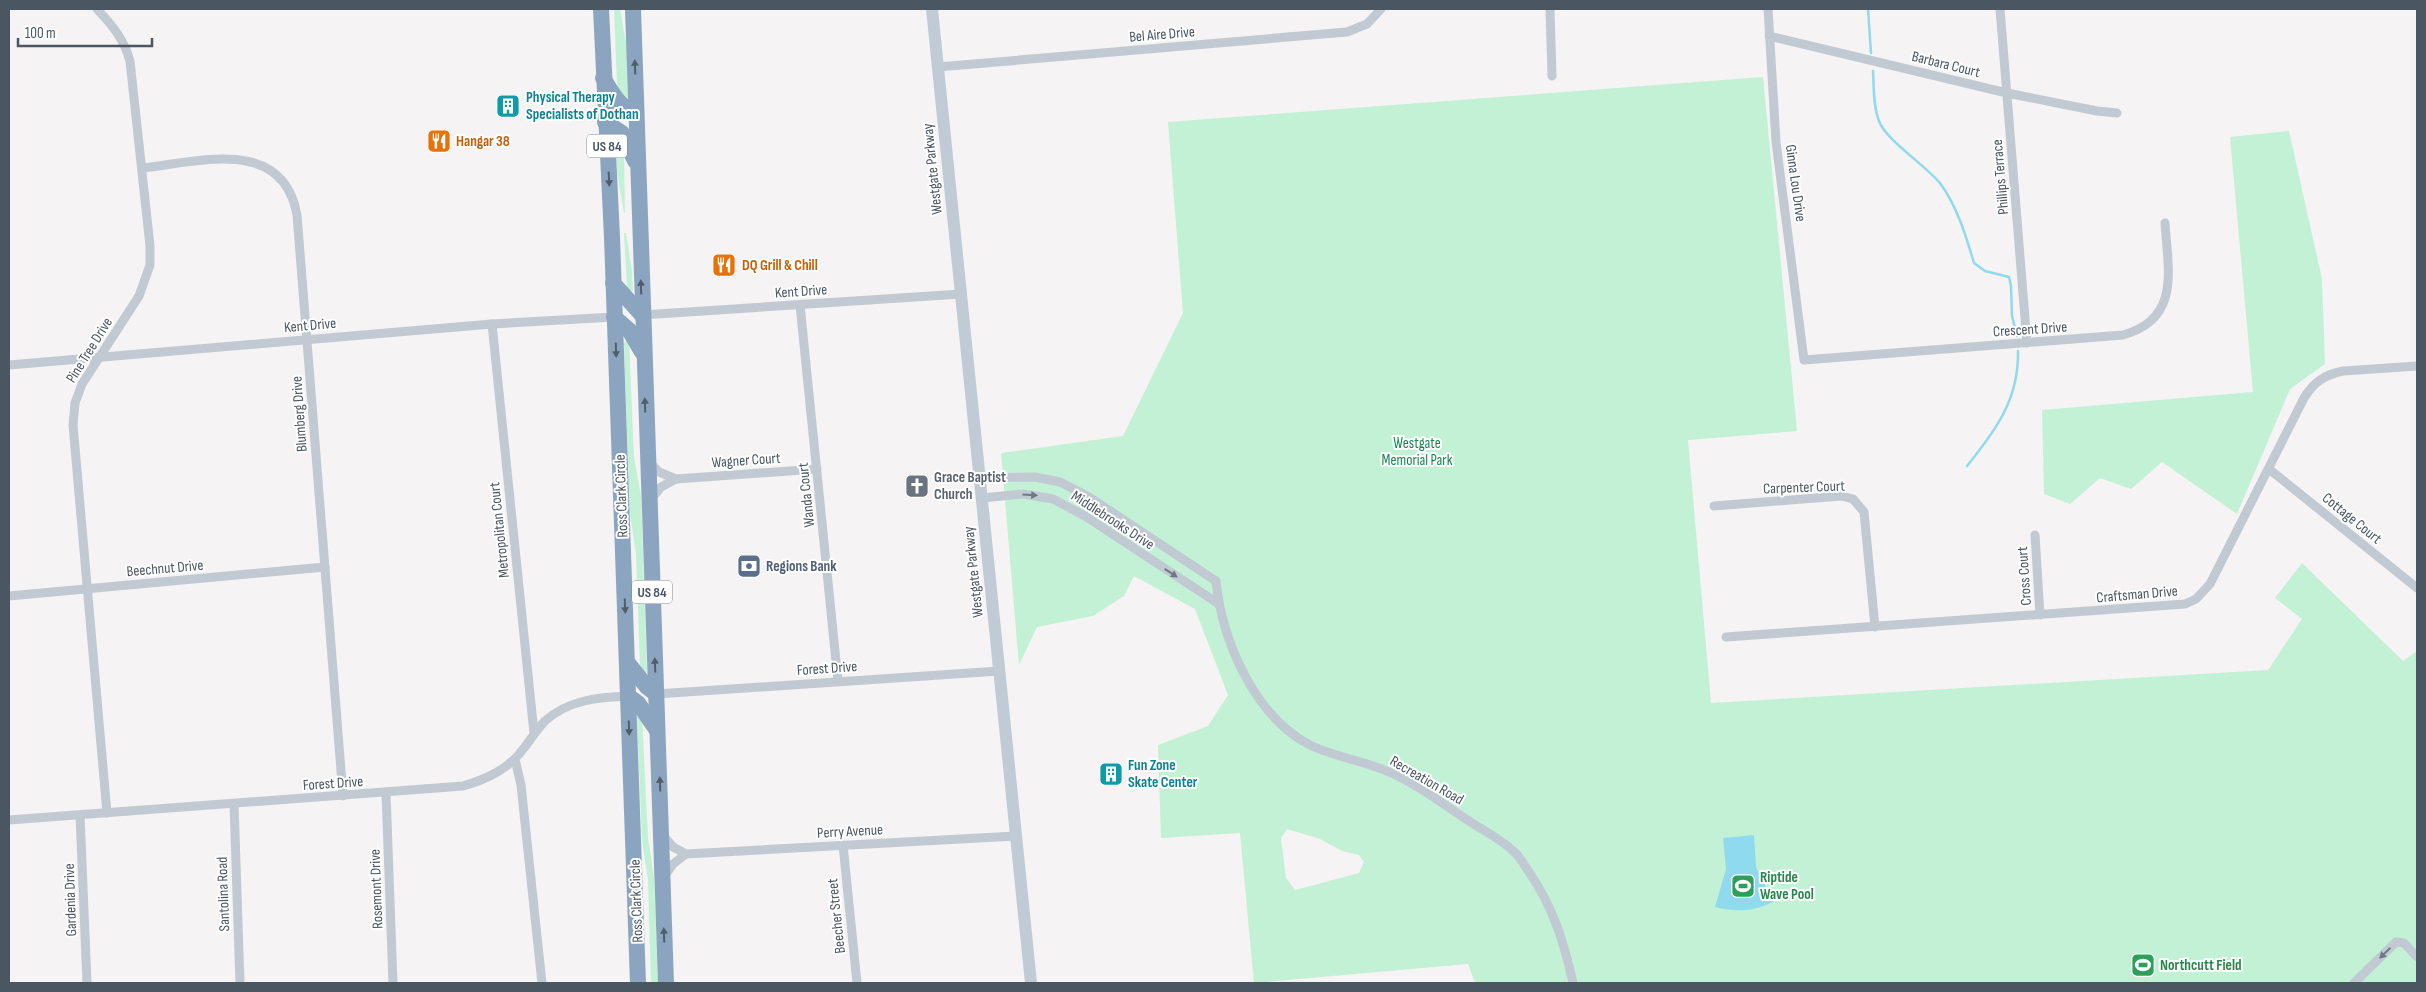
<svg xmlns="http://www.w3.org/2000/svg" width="2426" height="992" font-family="'Sofia Sans Condensed',sans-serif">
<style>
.green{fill:#c3f1d5;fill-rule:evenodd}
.water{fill:#90daee}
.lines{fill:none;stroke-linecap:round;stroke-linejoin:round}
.stream{stroke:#90daee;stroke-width:2.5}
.street{stroke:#c1cad2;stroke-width:9}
.secondary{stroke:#c1cbd6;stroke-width:12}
.highway{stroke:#8ba5c1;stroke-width:16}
.oneway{fill:#505e6b}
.oneway2{fill:#6e7983}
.labels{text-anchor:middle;stroke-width:4;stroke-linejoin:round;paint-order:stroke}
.shield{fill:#fff;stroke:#808990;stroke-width:1}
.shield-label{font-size:14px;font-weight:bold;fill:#4a5661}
.street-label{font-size:15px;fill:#4a5661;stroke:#fff}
.culture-label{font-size:15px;font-weight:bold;fill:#0d838f;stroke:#fff;text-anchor:start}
.food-label{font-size:15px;font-weight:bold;fill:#c56008;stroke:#fff;text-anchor:start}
.park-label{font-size:15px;fill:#17864f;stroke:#fff}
.worship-label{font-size:15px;font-weight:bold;fill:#5b616d;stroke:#fff;text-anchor:start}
.service-label{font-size:15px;font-weight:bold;fill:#4e5e75;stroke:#fff;text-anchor:start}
.leisure-label{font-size:15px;font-weight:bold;fill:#27864d;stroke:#fff;text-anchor:start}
</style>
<rect width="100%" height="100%" fill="#f5f3f3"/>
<g class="green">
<path d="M614,9h6l7,39 1,50 -7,-1 -4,-13z"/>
<path d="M1763,77l34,354 -109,9 23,263 557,-33 34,-51 -27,-21 27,-35 101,98 14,-10v332h-942l-7,-19 -214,19 -14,-150 -79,5 -3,-93 50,-19 20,-31 -33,-86 -61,-33 -10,20 -31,20 -56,11 -18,38 -18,-212 122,-17 60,-123 -15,-191zM1287,829l33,10 22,12 17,4 5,7 -5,11 -64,17 -9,-12 -5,-40z"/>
<path d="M2289,131l33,148 3,85 -35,25 -53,125 -75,-52 -31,27 -31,-11 -30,26 -26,-10 -2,-84 211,-18 -23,-255z"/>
<path d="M620,139l4,14 1,60h-1l-7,-41 -2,-31z"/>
<path d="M624,233h2l6,38 1,20h-6v-3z"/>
<path d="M629,341l5,116 7,39 6,176 -4,1 -3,-9 -4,-111 -6,-39 -6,-169v-3z"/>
<path d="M642,716l6,122 6,39 4,106h-7l-3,-103 -6,-40 -5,-123z"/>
</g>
<path class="water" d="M1754,835l2,32 17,35c-20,10 -37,10 -58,5l11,-38 -3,-31z"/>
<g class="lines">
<g class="stream">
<path d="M1868,9l3,44"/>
<path d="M1873,71c1,16 0,35 6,50 6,18 46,44 61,62 17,23 26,53 34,80l11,8 24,6 2,9 1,30 5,20"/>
<path d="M1967,466c29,-36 52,-67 51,-115"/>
</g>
<g class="street">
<path d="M97,9c15,16 27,30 33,52l20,185v19l-11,31 -57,88 -7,19 -2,22 34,388"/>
<path d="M1550,9l2,67"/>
<path d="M1768,9l8,133 28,218 319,-25c58,-16 45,-65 42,-112"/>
<path d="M2000,9l27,334"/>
<path d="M1769,36l238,57 90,18 20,2"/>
<path d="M938,67l409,-35 20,-8 14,-15"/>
<path d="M142,168c57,-6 141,-32 155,47l46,581"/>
<path d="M800,305l38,376"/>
<path d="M642,315l319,-21"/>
<path d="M492,324l42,409"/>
<path d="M9,365l483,-41 122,-7"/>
<path d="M649,462l10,10 17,7"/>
<path d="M2269,469l148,119"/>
<path d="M980,478l55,-1 25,5 29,15 127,84c6,60 39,136 94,164 25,12 54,16 79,27 28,12 54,32 80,49 15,10 32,18 44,30 7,5 11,14 16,21 24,35 35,70 44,111"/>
<path d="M982,498l41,-4 30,5 32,17 134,88"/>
<path d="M651,499l10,-12 15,-8 141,-10"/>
<path d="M1714,506l127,-10 12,3 11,13 11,115"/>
<path d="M2035,535l5,80"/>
<path d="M9,596l316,-29"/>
<path d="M1726,637l459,-33 11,-5 14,-15 94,-186c10,-16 20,-23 39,-27l74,-5"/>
<path d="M656,694l343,-23"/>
<path d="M515,759l6,26 21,198"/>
<path d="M386,793l7,190"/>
<path d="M234,804l6,179"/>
<path d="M80,815l7,168"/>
<path d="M9,820l454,-34c24,-7 46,-17 61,-38 7,-9 13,-19 21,-27 23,-21 54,-24 83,-25"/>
<path d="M662,834l11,13 13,7 330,-18"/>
<path d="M843,845l14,138"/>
<path d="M664,877l9,-13 13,-10"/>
<path d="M2354,983l42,-41 8,1 13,14"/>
</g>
<path class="secondary" d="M932,9l99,974"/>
<g class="highway">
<path d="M601,9l11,228 26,746"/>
<path d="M633,9l33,974"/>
<path d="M603,78c9,14 16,30 33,34"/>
<path d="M605,122l17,11 13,28"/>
<path d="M613,283l29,32"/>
<path d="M614,317l15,13 13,22"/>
<path d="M627,662l20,25 9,7"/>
<path d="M628,696l10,7 18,26"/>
</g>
</g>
<defs><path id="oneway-solid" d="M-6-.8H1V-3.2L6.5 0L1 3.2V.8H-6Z" transform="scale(1.25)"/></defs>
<g class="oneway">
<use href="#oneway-solid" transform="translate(635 67) rotate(-92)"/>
<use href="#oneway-solid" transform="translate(609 179) rotate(87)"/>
<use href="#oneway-solid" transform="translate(641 287) rotate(-92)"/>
<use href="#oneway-solid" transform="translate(616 350) rotate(88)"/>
<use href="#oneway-solid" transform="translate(645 405) rotate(-92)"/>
<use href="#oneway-solid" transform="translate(625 606) rotate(88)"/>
<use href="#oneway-solid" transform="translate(655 665) rotate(-92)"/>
<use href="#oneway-solid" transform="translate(629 728) rotate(88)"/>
<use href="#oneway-solid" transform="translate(660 784) rotate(-92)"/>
<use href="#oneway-solid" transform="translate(664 935) rotate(-92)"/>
</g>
<g class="oneway2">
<use href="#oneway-solid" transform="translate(1030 495) rotate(3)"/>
<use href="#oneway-solid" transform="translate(1171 573) rotate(33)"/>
<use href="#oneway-solid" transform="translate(2385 953) rotate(136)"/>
</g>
<defs>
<g id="building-square" transform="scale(1.25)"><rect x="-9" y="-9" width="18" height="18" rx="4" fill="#0f9aa8" stroke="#fff"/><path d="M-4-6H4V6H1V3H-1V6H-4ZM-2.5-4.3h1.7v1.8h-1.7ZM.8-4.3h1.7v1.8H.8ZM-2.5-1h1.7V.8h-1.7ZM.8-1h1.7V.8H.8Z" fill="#fff"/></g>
<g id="restaurant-square" transform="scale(1.25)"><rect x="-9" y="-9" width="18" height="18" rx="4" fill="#e8710a" stroke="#fff"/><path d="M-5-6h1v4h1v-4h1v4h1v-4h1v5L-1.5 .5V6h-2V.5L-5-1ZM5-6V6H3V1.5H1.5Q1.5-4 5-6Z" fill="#fff"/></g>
<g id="church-square" transform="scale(1.25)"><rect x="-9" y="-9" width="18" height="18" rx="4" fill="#6b7280" stroke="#fff"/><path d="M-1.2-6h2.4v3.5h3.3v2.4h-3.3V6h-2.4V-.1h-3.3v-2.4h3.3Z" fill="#fff"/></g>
<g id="bank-square" transform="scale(1.25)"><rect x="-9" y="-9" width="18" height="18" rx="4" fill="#5c6f8a" stroke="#fff"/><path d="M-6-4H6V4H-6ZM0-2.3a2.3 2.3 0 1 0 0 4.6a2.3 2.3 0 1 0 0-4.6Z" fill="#fff"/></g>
<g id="stadium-square" transform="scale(1.25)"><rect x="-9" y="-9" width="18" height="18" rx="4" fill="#2e9e5b" stroke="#fff"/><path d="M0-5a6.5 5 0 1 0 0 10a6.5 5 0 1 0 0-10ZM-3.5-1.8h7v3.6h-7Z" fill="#fff"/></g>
</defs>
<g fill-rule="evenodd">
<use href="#building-square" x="508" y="106"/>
<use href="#restaurant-square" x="439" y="141"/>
<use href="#restaurant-square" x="724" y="265"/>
<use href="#church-square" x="917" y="486"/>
<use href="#bank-square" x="749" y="566"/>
<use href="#building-square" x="1111" y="774"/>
<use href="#stadium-square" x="1743" y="886"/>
<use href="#stadium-square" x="2143" y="965"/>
</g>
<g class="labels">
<g class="shield">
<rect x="587" y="134.5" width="40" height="23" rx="4"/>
<rect x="632" y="580.5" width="40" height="23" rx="4"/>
</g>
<g class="shield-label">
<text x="607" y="151">US 84</text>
<text x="652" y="597">US 84</text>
</g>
<g class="street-label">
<text transform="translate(1162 34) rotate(-5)" y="5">Bel Aire Drive</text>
<text transform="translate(1946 64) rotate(14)" y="5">Barbara Court</text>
<text transform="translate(932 169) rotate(-96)" y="5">Westgate Parkway</text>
<text transform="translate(2000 177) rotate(-95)" y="5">Phillips Terrace</text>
<text transform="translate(1796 183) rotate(82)" y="5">Ginna Lou Drive</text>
<text transform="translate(801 291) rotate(-4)" y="5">Kent Drive</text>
<text transform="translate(310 325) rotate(-5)" y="5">Kent Drive</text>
<text transform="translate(2030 329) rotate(-4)" y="5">Crescent Drive</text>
<text transform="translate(89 350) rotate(-58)" y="5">Pine Tree Drive</text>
<text transform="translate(299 414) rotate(-94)" y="5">Blumberg Drive</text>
<text transform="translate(746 460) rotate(-4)" y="5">Wagner Court</text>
<text transform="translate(1804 487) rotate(-2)" y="5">Carpenter Court</text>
<text transform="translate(806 495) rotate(-96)" y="5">Wanda Court</text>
<text transform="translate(621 496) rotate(-92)" y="5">Ross Clark Circle</text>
<text transform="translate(2352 518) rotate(39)" y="5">Cottage Court</text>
<text transform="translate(1113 520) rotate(33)" y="5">Middlebrooks Drive</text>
<text transform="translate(499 530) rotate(-96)" y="5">Metropolitan Court</text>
<text transform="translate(165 568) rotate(-5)" y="5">Beechnut Drive</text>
<text transform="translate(973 572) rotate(-96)" y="5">Westgate Parkway</text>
<text transform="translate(2024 576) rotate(-94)" y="5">Cross Court</text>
<text transform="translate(2137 594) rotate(-5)" y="5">Craftsman Drive</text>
<text transform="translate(827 668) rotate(-4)" y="5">Forest Drive</text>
<text transform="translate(1427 780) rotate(30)" y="5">Recreation Road</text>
<text transform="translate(333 783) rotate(-4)" y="5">Forest Drive</text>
<text transform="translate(850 831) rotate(-3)" y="5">Perry Avenue</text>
<text transform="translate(376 889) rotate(-92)" y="5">Rosemont Drive</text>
<text transform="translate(223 894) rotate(-92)" y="5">Santolina Road</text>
<text transform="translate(70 900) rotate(-92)" y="5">Gardenia Drive</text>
<text transform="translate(636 901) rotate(-92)" y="5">Ross Clark Circle</text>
<text transform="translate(836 916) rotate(-96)" y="5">Beecher Street</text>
</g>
<g class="culture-label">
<text x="526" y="102">Physical Therapy<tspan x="526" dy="17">Specialists of Dothan</tspan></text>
<text x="1128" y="770">Fun Zone<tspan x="1128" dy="17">Skate Center</tspan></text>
</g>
<g class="food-label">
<text x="456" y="146">Hangar 38</text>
<text x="742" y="270">DQ Grill &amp; Chill</text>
</g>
<g class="park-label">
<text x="1417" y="448">Westgate<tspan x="1417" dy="17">Memorial Park</tspan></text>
</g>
<g class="worship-label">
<text x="934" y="482">Grace Baptist<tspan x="934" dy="17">Church</tspan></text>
</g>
<g class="service-label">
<text x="766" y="571">Regions Bank</text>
</g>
<g class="leisure-label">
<text x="1760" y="882">Riptide<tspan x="1760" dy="17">Wave Pool</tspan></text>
<text x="2160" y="970">Northcutt Field</text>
</g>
</g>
<rect width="2426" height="992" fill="none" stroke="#4a5661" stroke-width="20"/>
<path d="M18 38v8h134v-8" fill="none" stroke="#4a5661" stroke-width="2.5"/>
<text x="25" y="38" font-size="15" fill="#4a5661" stroke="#ffffff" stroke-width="4" paint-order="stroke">100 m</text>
</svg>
